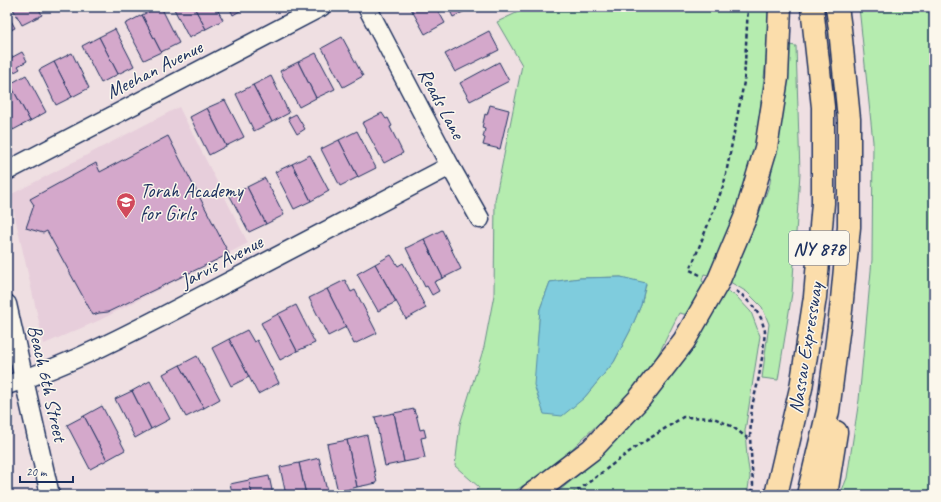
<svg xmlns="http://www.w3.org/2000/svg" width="941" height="502" font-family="Caveat,sans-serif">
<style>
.built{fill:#e7cedb}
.green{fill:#b5ecaf;stroke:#688e86;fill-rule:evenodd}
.water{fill:#7fccdd;stroke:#578daa}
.building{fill:#d4a8cb;stroke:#1b2f5e}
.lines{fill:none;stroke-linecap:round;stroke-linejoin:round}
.street-casing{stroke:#1b2f5e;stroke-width:21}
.highway-casing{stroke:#1b2f5e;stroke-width:25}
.path{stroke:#1b2f5e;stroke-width:2.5;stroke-dasharray:4 3;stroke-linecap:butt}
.street{stroke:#fbf7ec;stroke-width:18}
.highway{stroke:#fbddab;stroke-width:22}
.labels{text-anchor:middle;stroke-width:3;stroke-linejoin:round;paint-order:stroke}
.shield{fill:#fbf7ec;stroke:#5e6b89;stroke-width:1}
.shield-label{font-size:19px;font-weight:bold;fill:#1b2f5e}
.street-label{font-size:20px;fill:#1b2f5e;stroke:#fbf7ec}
.poi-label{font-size:20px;fill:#1b2f5e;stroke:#fbf7ec;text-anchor:start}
</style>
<rect width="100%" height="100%" fill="#efdfe2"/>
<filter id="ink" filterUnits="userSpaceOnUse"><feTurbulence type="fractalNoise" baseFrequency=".025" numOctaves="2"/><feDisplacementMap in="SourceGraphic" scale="8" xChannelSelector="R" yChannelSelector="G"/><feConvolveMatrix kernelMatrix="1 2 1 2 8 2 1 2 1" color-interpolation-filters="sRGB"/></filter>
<g filter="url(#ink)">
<path class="built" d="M179,107l69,136 -148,77 -56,24 -34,-149z"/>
<g class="green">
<path d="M529,7h239l1,27 -12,104 -26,86 -23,51 -4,-1 -2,7 3,2 -17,32 -9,-2 -25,50 -32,38 -66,63 -47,31h-36l6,-8 -24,-21 5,-42 24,-77 10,-52 1,-95 27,-135 -25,-43zM621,277l25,7 -5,21 -11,26 -16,31 -30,36 -46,-59 2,-30 10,-27 30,-4z"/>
<path d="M859,7h75v488h-94l7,-17 12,-78 13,-140 1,-118z"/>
<path d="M789,45l7,1 4,127 -8,120 -14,87 -16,-2 7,-54 -7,-17 -15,-15 -17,-10 25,-57 15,-42z"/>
<path d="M725,290l11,6 15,16 9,24 -15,95 2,26 3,20 -3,18h-193l40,-33 57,-60z"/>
</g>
<path class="water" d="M621,277l25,6 -5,22 -11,26 -16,31 -30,36 -22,18 -18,-2 -10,-29 6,-76 10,-27 30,-4z"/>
<g class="building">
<path d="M12,7h26l4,8 -20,10z"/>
<path d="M158,7h3l18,36 -18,9 -19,-37z"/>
<path d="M173,7h21l12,22 -17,9z"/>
<path d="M194,7h22l7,13 -17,9z"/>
<path d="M229,7h18l-14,8z"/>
<path d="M410,7h26l9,16 -20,11z"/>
<path d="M448,7h25l-20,10z"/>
<path d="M7,13l8,15 -8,4z"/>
<path d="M142,15l19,37 -17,8 -19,-36z"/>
<path d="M115,29l19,37 -16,8 -19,-37z"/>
<path d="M489,31l10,19 -44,22 -10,-18z"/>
<path d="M99,37l19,37 -17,9 -19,-37z"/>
<path d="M342,37l21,39 -20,11 -21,-39z"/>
<path d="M22,52l5,9 -9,5 2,3 -13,7v-16z"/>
<path d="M72,53l17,35 -17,9 -18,-35z"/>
<path d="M316,53l19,36 -19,9 -18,-36z"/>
<path d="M54,62l18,35 -16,8 -17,-35z"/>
<path d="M298,62l18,36 -17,9 -19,-36z"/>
<path d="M499,62l10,19 -39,20 -10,-18z"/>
<path d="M26,75l20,37 -16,9 -20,-37z"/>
<path d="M271,76l18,37 -17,9 -19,-37z"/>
<path d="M10,84l20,37 -17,9 -6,-11v-33z"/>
<path d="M253,85l19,37 -18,9 -18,-37z"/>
<path d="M225,100l19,37 -18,9 -19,-38z"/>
<path d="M490,105l19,5 -9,39 -17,-4 2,-7 -2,-1 2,-8 -3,-1 3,-14 2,1z"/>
<path d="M207,108l19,38 -17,9 -19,-38z"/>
<path d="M382,113l4,6 2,-1 4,8 -2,1 13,26 -19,10 -22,-40z"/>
<path d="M296,114l9,15 -8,5 -9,-16z"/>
<path d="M357,131l19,37 -18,9 -19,-37z"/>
<path d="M168,136l61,118 -121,58 -9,1 -6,2 -46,-84 -4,2 -17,-5 8,-23 -4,-6 66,-36 4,9z"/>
<path d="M339,140l19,37 -18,9 -19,-37z"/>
<path d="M310,155l19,36 -18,10 -19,-37z"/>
<path d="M292,164l19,37 -17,8 -19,-37z"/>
<path d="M265,178l19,37 -18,9 -19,-37z"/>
<path d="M247,187l19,37 -17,8 -19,-36z"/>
<path d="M442,230l19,39 -18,9 -19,-39z"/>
<path d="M424,239l19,39 -9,4 5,9 -7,4 -5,-9 -2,1 -19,-39z"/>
<path d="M391,255l7,11 5,-3 14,26h-1l10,19 -20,11 -31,-55z"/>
<path d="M375,264l21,38 -18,9 -21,-37z"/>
<path d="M345,280l6,12 4,-2 22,43 -23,11 -27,-55z"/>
<path d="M327,289l19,38 -18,9 -19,-38z"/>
<path d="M296,305l19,38 -18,8 -19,-37z"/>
<path d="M278,314l19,37 -17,9 -19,-37z"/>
<path d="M247,330l7,12 3,-2 22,43 -21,11 -29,-55z"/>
<path d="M229,339l20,38 -18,9 -19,-38z"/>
<path d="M197,356l23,43 -16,9 -24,-43z"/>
<path d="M180,365l24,43 -18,9 -23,-43z"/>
<path d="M150,381l20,38 -19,10 -19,-38z"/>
<path d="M132,391l19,38 -16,9 -20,-39z"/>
<path d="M102,406l23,44 -18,10 -23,-44z"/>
<path d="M414,409l1,5h1l4,16 4,-1 2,8 -5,1 4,20 -21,4 -10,-49z"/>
<path d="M394,413l10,49 -19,4 -10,-49z"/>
<path d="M84,416l23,44 -17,9 -23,-44z"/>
<path d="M367,435l10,48 -20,4 -10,-47z"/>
<path d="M347,440l10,47 -19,5 -11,-48z"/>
<path d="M7,456l2,15h-2z"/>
<path d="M319,458l9,37h-22l-7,-32z"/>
<path d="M299,463l7,32h-20l-6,-28z"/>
<path d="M269,476l4,19h-21l-3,-15z"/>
<path d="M249,480l3,15h-19l-3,-11z"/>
</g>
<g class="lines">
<g class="street-casing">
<g id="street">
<path d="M367,7l83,159 30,53"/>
<path d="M7,171l314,-164"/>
<path d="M7,304l43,191"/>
<path d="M7,385c72,-23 139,-60 206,-95 79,-42 158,-83 237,-124"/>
</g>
</g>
<g class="highway-casing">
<g id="highway">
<path d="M531,495l10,-7 50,-38 49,-52 44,-57 34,-59 27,-64 21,-70 11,-70 3,-71"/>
<path d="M776,495l25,-107 14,-91 8,-94v-96l-11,-100"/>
<path d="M808,495l20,-84 13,-101 8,-83v-108l-9,-90 -3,-22"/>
<path d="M826,495l10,-63"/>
</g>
</g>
<g class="path">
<path d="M700,275l-10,-5 34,-86 20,-102 4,-75"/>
<path d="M736,291l6,4 11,11 8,12 4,13 -2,21 -5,30 -6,24 -2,31 3,47 -1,11"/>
<path d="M572,495l61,-46 50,-32 31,1 19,9 17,13"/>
</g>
<use href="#street" class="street"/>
<use href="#highway" class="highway"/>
</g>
</g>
<defs>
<g id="school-pin" transform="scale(1)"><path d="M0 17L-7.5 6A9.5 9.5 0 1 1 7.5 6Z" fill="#d1495b" stroke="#fbf7ec"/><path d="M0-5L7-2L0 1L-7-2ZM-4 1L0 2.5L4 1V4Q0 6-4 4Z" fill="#fff"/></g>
</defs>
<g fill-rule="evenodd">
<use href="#school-pin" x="126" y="202"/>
</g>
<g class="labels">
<rect class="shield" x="789" y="231" width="60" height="34" rx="3"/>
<g class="shield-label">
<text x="819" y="255">NY 878</text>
</g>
<g class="street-label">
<text transform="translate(154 69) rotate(-27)" y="7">Meehan Avenue</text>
<text transform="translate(442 103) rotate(62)" y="7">Reads Lane</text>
<text transform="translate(221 261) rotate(-28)" y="7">Jarvis Avenue</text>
<text transform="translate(805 348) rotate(-81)" y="7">Nassau Expressway</text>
<text transform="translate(48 383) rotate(77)" y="7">Beach 6th Street</text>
</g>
<g class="poi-label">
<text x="140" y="197">Torah Academy<tspan x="140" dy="23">for Girls</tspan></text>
</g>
</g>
<rect width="941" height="502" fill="none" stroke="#fbf7ec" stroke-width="24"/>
<rect x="12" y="12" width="917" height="478" fill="none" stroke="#1b2f5e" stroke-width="1.5" filter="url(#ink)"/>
<path d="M20 476v6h53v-6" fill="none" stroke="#1b2f5e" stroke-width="2"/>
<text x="26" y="476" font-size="12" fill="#1b2f5e" stroke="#fbf7ec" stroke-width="3" paint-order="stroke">20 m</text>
</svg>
